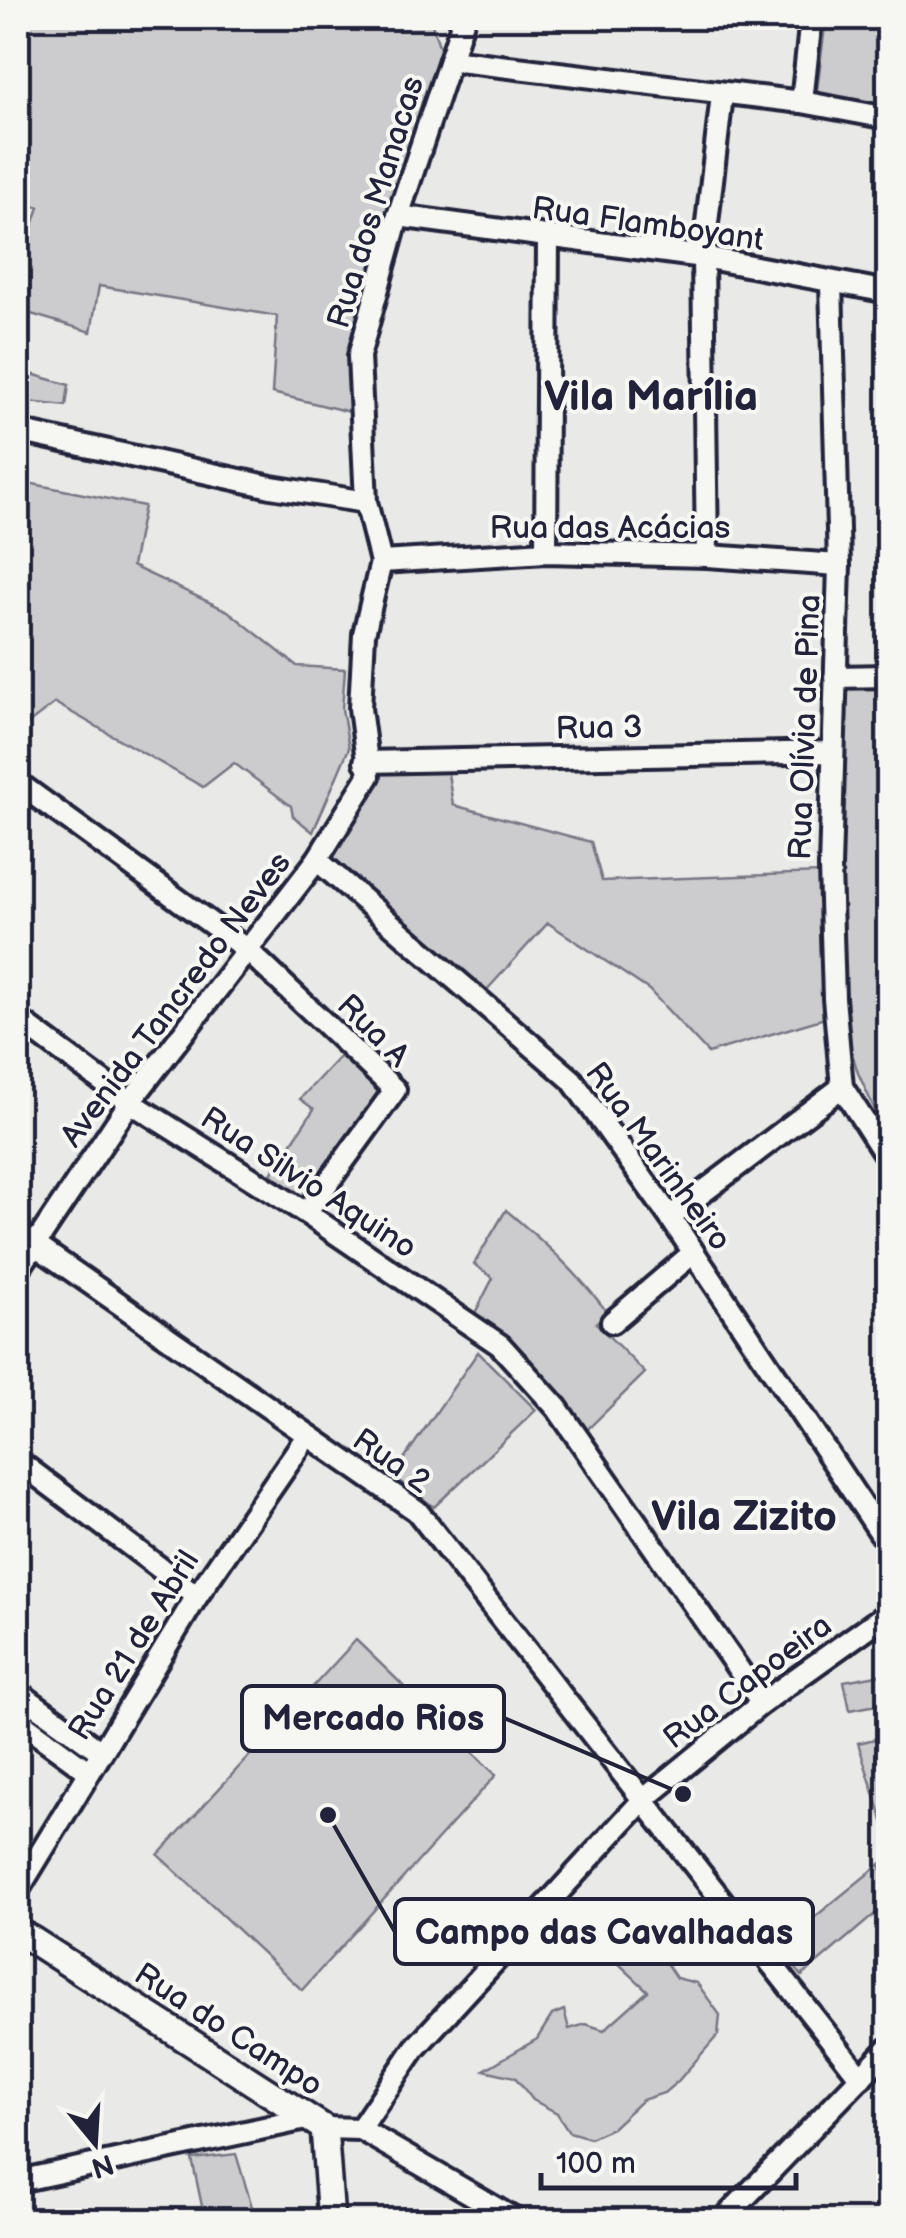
<svg xmlns="http://www.w3.org/2000/svg" width="906" height="2238" font-family="'Balsamiq Sans',sans-serif">
<style>
.green{fill:#ccccce;stroke:#777784;stroke-width:2.5}
.lines{fill:none;stroke-linecap:round;stroke-linejoin:round}
.minor-casing{stroke:#22223b;stroke-width:28}
.tertiary-casing{stroke:#22223b;stroke-width:32}
.minor{stroke:#f6f6f2;stroke-width:20}
.tertiary{stroke:#f6f6f2;stroke-width:25}
.labels{text-anchor:middle;stroke-width:8;stroke-linejoin:round;paint-order:stroke}
.street-label{font-size:32px;fill:#22223b;stroke:#f6f6f2}
.district-label{font-size:42px;font-weight:bold;fill:#22223b;stroke:#f6f6f2}
.leader{fill:none;stroke:#22223b;stroke-width:4}
.callout-dot{fill:#22223b;stroke:#f6f6f2;stroke-width:4}
.callout{fill:#f6f6f2;stroke:#22223b;stroke-width:4}
.callout-label{font-size:35px;text-anchor:middle;font-weight:bold;fill:#22223b}
</style>
<rect width="100%" height="100%" fill="#e9e9e7"/>
<filter id="ink" filterUnits="userSpaceOnUse"><feTurbulence type="fractalNoise" baseFrequency=".01" numOctaves="2"/><feDisplacementMap in="SourceGraphic" scale="20" xChannelSelector="R" yChannelSelector="G"/><feConvolveMatrix kernelMatrix="1 2 1 2 8 2 1 2 1" color-interpolation-filters="sRGB"/></filter>
<g filter="url(#ink)">
<g class="green">
<path d="M18,18h412l13,40 -89,355 -82,-20 5,-77 -178,-30 -8,46 -73,-22v-39l21,-64 -21,-3z"/>
<path d="M826,18h62v100l-73,-12z"/>
<path d="M18,370l51,15 -3,21 -37,-4 -7,23 -4,-1z"/>
<path d="M18,481l126,25 -12,60 96,45 69,55 48,3 -3,40 7,39 -36,84 -20,-16 -2,-10 -57,-43 -31,24 -148,-84 -27,21 -10,5z"/>
<path d="M842,677l46,1v460l-30,-65 -22,-74z"/>
<path d="M377,767h70l6,38 138,37 11,39 219,-8 8,118 -4,27 -117,35 -59,-63 -101,-67 -65,71 -156,-133z"/>
<path d="M342,1054l43,38 -81,107 -33,-25 43,-65 -14,-10z"/>
<path d="M506,1210c39,33 70,61 101,102l-11,11 49,50 -59,58 -64,-80 -47,-38 18,-35 -19,-14z"/>
<path d="M478,1352l58,58 -102,97 -42,-31z"/>
<path d="M356,1640l140,135 -194,215 -144,-135z"/>
<path d="M888,1673v30l-38,7 -6,-29z"/>
<path d="M888,1736v87l-4,1 -26,-81z"/>
<path d="M880,1864l8,39 -86,73 -24,-29z"/>
<path d="M621,1917l25,35 18,8 12,18 21,5 23,32 -2,20 -40,46 -14,12 -22,7 -30,28 -22,10 -21,-6 -12,-19 -24,-13 -18,-23 -31,-7 53,-31 15,-24 12,-5 5,19 17,-5 18,6 44,-39 -45,-42z"/>
<path d="M236,2154l20,66h-51l-13,-61z"/>
</g>
<g class="lines">
<g class="minor-casing">
<g id="minor">
<path d="M450,60l352,42 86,16"/>
<path d="M802,102l9,-84"/>
<path d="M398,216l305,41 185,35"/>
<path d="M831,283l8,282 -9,303 4,130 8,89 46,72"/>
<path d="M18,431l253,56 95,15"/>
<path d="M546,552l2,-314"/>
<path d="M707,556l-4,-299 19,-162"/>
<path d="M381,562l165,-10 161,4 132,9"/>
<path d="M835,677l53,-1"/>
<path d="M365,762l468,-10"/>
<path d="M18,783l228,166 149,141 -89,123"/>
<path d="M317,860l255,220 98,137 218,327"/>
<path d="M18,1019l112,83 176,111 194,132 57,63 205,295"/>
<path d="M670,1217l172,-130"/>
<path d="M18,1233l399,278 444,567"/>
<path d="M18,1270l112,-168 187,-242 52,-84 -9,-68 4,-74 17,-72 -15,-60 -7,-146 39,-140 66,-198"/>
<path d="M612,1322l81,-69"/>
<path d="M18,1461l179,135"/>
<path d="M18,1692l83,60"/>
<path d="M18,1720l70,51"/>
<path d="M18,1890l179,-294 110,-160"/>
<path d="M324,2128l36,1 156,91"/>
<path d="M360,2129l55,-81 228,-248 119,-97 126,-90"/>
<path d="M18,2181l288,-62"/>
<path d="M723,2220l165,-171"/>
</g>
</g>
<g class="tertiary-casing">
<path id="tertiary" d="M18,1931l306,197 7,92"/>
</g>
<use href="#minor" class="minor"/>
<use href="#tertiary" class="tertiary"/>
</g>
</g>
<g class="labels">
<g class="street-label">
<text transform="translate(375 202) rotate(-73)" y="11">Rua dos Manacas</text>
<text transform="translate(648 223) rotate(8)" y="11">Rua Flamboyant</text>
<text x="610" y="538">Rua das Acácias</text>
<text transform="translate(599 727) rotate(-1)" y="11">Rua 3</text>
<text transform="translate(804 727) rotate(-88)" y="11">Rua Olívia de Pina</text>
<text transform="translate(175 999) rotate(-53)" y="11">Avenida Tancredo Neves</text>
<text transform="translate(374 1030) rotate(45)" y="11">Rua A</text>
<text transform="translate(659 1156) rotate(54)" y="11">Rua Marinheiro</text>
<text transform="translate(309 1182) rotate(33)" y="11">Rua Silvio Aquino</text>
<text transform="translate(392 1460) rotate(35)" y="11">Rua 2</text>
<text transform="translate(133 1645) rotate(-58)" y="11">Rua 21 de Abril</text>
<text transform="translate(747 1681) rotate(-37)" y="11">Rua Capoeira</text>
<text transform="translate(229 2029) rotate(33)" y="11">Rua do Campo</text>
</g>
<g class="district-label">
<text x="651" y="410">Vila Marília</text>
<text x="744" y="1530">Vila Zizito</text>
</g>
</g>
<path class="leader" d="M683 1794L504 1718M328 1815L395 1932"/>
<g class="callout-dot">
<circle cx="683" cy="1794" r="10"/>
<circle cx="328" cy="1815" r="10"/>
</g>
<g class="callout">
<rect x="242" y="1686" width="262" height="65" rx="10"/>
<rect x="395" y="1899" width="418" height="65" rx="10"/>
</g>
<g class="callout-label">
<text x="373" y="1730">Mercado Rios</text>
<text x="604" y="1944">Campo das Cavalhadas</text>
</g>
<rect width="906" height="2238" fill="none" stroke="#f6f6f2" stroke-width="60"/>
<rect x="30" y="30" width="846" height="2178" fill="none" stroke="#22223b" stroke-width="4" filter="url(#ink)"/>
<g transform="translate(95 2143) rotate(162)" stroke="#f6f6f2" stroke-width="8" paint-order="stroke">
<path d="M0-8L18 38L0 25L-18 38Z" fill="#22223b"/>
<text y="-15" font-size="28" font-weight="bold" text-anchor="middle" fill="#22223b">N</text>
</g>
<path d="M541 2173v15h255v-15" fill="none" stroke="#22223b" stroke-width="5"/>
<text x="556" y="2173" font-size="30" fill="#22223b" stroke="#f6f6f2" stroke-width="8" paint-order="stroke">100 m</text>
</svg>
